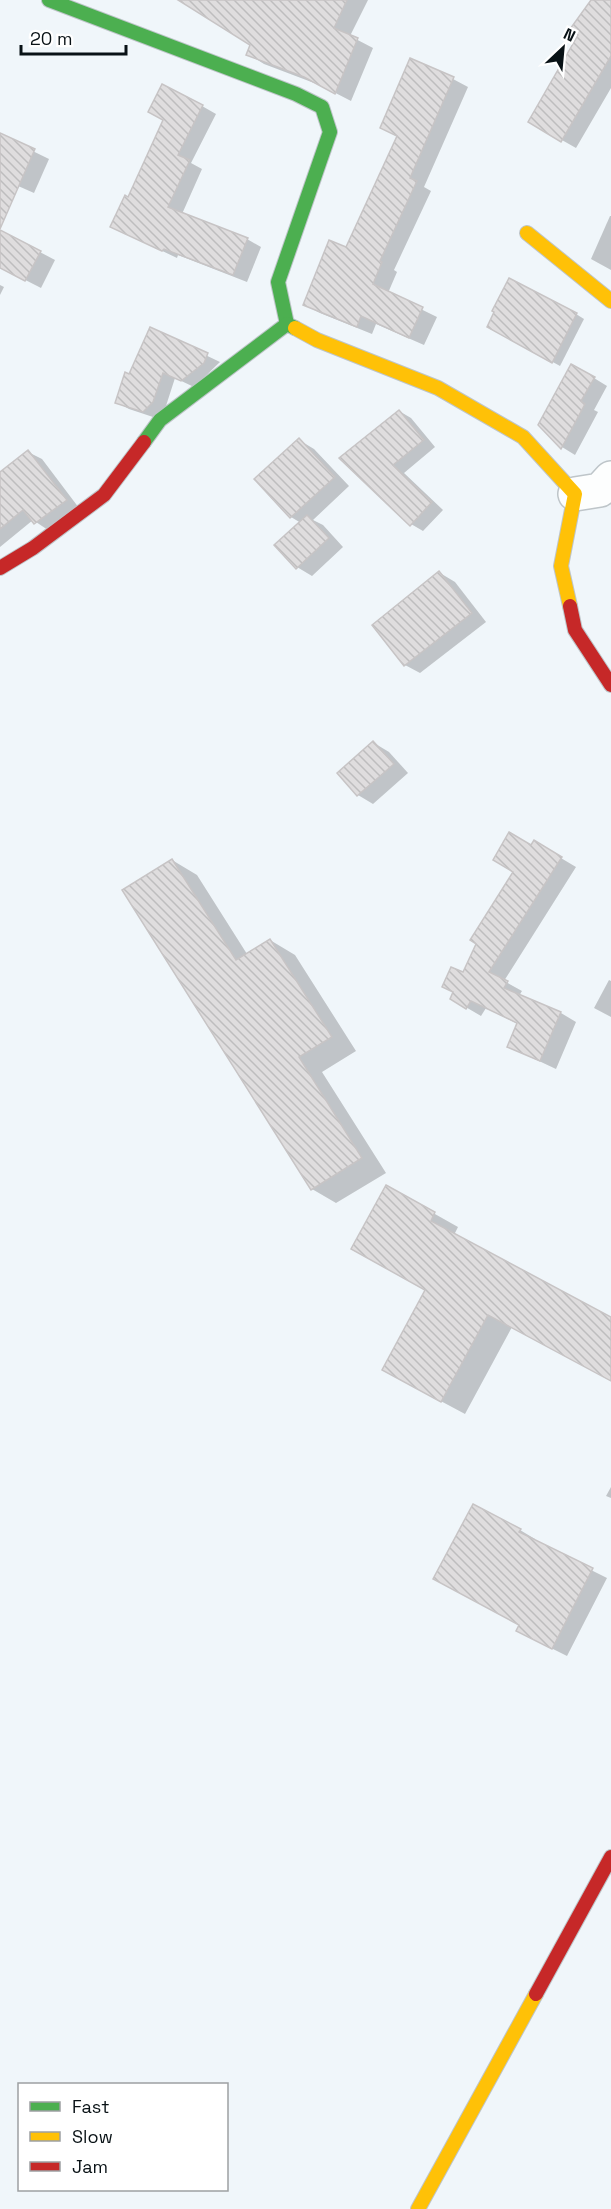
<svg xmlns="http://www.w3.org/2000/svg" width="611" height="2209" font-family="'Space Grotesk',sans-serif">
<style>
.shadow{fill:#0003}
.building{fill:url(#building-back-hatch);stroke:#c7c4c5;stroke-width:1.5}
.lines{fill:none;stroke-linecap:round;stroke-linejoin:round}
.street-casing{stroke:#bec5c9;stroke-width:36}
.fast-casing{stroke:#bec5c9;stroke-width:16}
.slow-casing{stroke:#bec5c9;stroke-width:16}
.jam-casing{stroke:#bec5c9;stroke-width:16}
.street{stroke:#fdfefe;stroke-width:33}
.fast{stroke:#4caf50;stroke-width:14}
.slow{stroke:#ffc107;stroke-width:14}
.jam{stroke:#c62828;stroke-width:14}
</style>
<defs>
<pattern id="building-back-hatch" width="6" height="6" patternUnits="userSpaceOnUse" patternTransform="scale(1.5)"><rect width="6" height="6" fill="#dfddde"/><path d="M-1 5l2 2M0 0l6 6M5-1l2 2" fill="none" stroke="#bebdbe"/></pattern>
</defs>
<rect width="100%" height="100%" fill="#f0f6fa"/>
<g class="shadow">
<path d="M181,0h187l-18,36 23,12 -22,53 -29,-15 -58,-22 -16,-10 4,-9z"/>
<path d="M592,0h19v88l-35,60 -46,-26 50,-87z"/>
<path d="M453,79l15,8 -44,100 7,4 -37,79 3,2 -9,21 49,24 -13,28 -48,-21 -4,10 -52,-21 -15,-8 42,-56 51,-112 -16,-9z"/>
<path d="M202,106l14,8 -25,49 11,6 -20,45 65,25 14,8 -14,35 -69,-27 -1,3 -65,-31 17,-28 36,-79z"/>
<path d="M0,135l49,24 -15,34 -34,-15z"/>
<path d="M610,216h1v54l-20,-11z"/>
<path d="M0,231l55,29 -14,28 -41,-21z"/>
<path d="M0,285l4,2 -4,8z"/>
<path d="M576,314l8,5 -24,47 -71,-39z"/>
<path d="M151,329l69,33 -26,25 -19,-9 -10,31 -9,9 -27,-9 -13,-7z"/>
<path d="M594,378l13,8 -13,24 4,2 -23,43 -13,-8 -22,-22z"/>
<path d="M399,411l12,7 24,29 -31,26 39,37 -20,21 -12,-7 -69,-66z"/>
<path d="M299,440l15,9 35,37 -36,34 10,5 20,22 -31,29 -15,-9 4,-44 -10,-6 -34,-38z"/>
<path d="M28,452l14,7 37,49 -31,22 -15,-10 -33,27v-73z"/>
<path d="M440,573l15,9 31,40 -66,51 -15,-8z"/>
<path d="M374,743l15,9 19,21 -35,31 -15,-9z"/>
<path d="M534,842l42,25 -72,114 18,10 -3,5 42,17 15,9 -20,47 -47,-22 9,-23 -32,-16 -5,8 -29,-17z"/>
<path d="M172,860l25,15 50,79 23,-14 25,15 61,96 -34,21 64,101 -50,30 -24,-14z"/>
<path d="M609,980l2,1v36l-17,-9z"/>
<path d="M387,1187l71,40 -4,8 157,84v62l-99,-54 -47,87 -58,-31 20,-93z"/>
<path d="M611,1487v11l-5,-2z"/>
<path d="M520,1530l15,9 -2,2 74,37 -40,78 -34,-17 -12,-14 -86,-47z"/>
</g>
<g class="building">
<path d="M178,0h169l-13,28 24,10 -23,56 -31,-17 -58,-22 4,-10z"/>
<path d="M591,0h20v56l-50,86 -33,-20 50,-87 -8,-6z"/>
<path d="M410,58l44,19 -44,101 7,3 -37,80 2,1 -9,22 50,23 -14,31 -48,-22 -4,11 -54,-22 26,-65 17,7 51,-111 -17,-8z"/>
<path d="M162,84l41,21 -25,50 12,5 -22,47 80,31 -15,37 -69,-26 -2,2 -52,-24 15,-32 3,2 35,-77 -15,-8z"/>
<path d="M0,133l35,16 -35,80z"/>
<path d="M0,230l41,21 -16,30 -25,-13z"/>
<path d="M509,278l68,35 -25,50 -65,-36 7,-15 -2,-1z"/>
<path d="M150,327l58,26 -4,10 -23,18 -18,-8 -10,29 -10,10 -28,-9 10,-31 4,2z"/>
<path d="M571,364l24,13 -14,24 4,3 -24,45 -23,-24z"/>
<path d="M399,410l25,30 -31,25 39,37 -22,24 -71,-68z"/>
<path d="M299,438l36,39 -45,41 -36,-39z"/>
<path d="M28,450l39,50 -33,24 -11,-14 -23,19v-57z"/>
<path d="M307,515l22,23 -33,31 -22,-24z"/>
<path d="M439,571l33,42 -68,53 -32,-41z"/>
<path d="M373,741l21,23 -37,32 -20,-23z"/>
<path d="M509,832l22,13 3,-5 28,17 -73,115 19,9 -4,7 57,24 -21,49 -33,-14 10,-24 -46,-22 -5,8 -16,-10 3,-7 -11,-5 9,-20 12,5 13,-28 -6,-4 43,-68 -20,-12z"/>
<path d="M172,859l64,101 34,-21 62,98 -33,20 63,101 -51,32 -189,-300z"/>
<path d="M386,1185l49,27 -4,9 180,96v64l-123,-66 -47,87 -59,-32 43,-80 -74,-41z"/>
<path d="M473,1504l48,25 -2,3 74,36 -41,81 -36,-18 3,-6 -86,-46z"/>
</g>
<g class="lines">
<g class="street-casing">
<path id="street" d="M575,494l25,-4 11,-12"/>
</g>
<g class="fast-casing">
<g id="fast">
<path d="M49,0l247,94 26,13 8,25 -52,150 9,42 8,4"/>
<path d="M144,442l16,-22 127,-96"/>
</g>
</g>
<g class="slow-casing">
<g id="slow">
<path d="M527,233l84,68"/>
<path d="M295,328l22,12 121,48 85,49 52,57 -14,72 9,40"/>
<path d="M418,2209l118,-215"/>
</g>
</g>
<g class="jam-casing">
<g id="jam">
<path d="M0,568l33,-20 71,-53 40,-53"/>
<path d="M570,606l5,24 36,55"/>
<path d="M536,1994l75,-137"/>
</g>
</g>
<use href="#street" class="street"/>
<use href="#fast" class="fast"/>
<use href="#slow" class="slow"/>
<use href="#jam" class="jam"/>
</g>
<rect x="18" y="2083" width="210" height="108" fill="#ffffff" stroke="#9da0a2" stroke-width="1.5"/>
<rect x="30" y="2102" width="30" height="9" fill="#4caf50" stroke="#9da0a2" stroke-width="1.5"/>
<text x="72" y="2113" font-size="18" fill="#091216">Fast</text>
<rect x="30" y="2132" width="30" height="9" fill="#ffc107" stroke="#9da0a2" stroke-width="1.5"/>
<text x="72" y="2143" font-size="18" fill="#091216">Slow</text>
<rect x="30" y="2162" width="30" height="9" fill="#c62828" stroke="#9da0a2" stroke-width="1.5"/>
<text x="72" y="2173" font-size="18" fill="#091216">Jam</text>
<g transform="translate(563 48) rotate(26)" stroke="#ffffff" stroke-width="4.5" paint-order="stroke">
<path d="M0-4.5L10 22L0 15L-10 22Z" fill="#091216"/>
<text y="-9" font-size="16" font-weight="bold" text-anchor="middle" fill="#091216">N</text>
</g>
<path d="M21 45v9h105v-9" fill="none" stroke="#091216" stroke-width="3"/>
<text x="30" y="45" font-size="18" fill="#091216" stroke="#ffffff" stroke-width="4.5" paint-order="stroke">20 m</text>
</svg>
